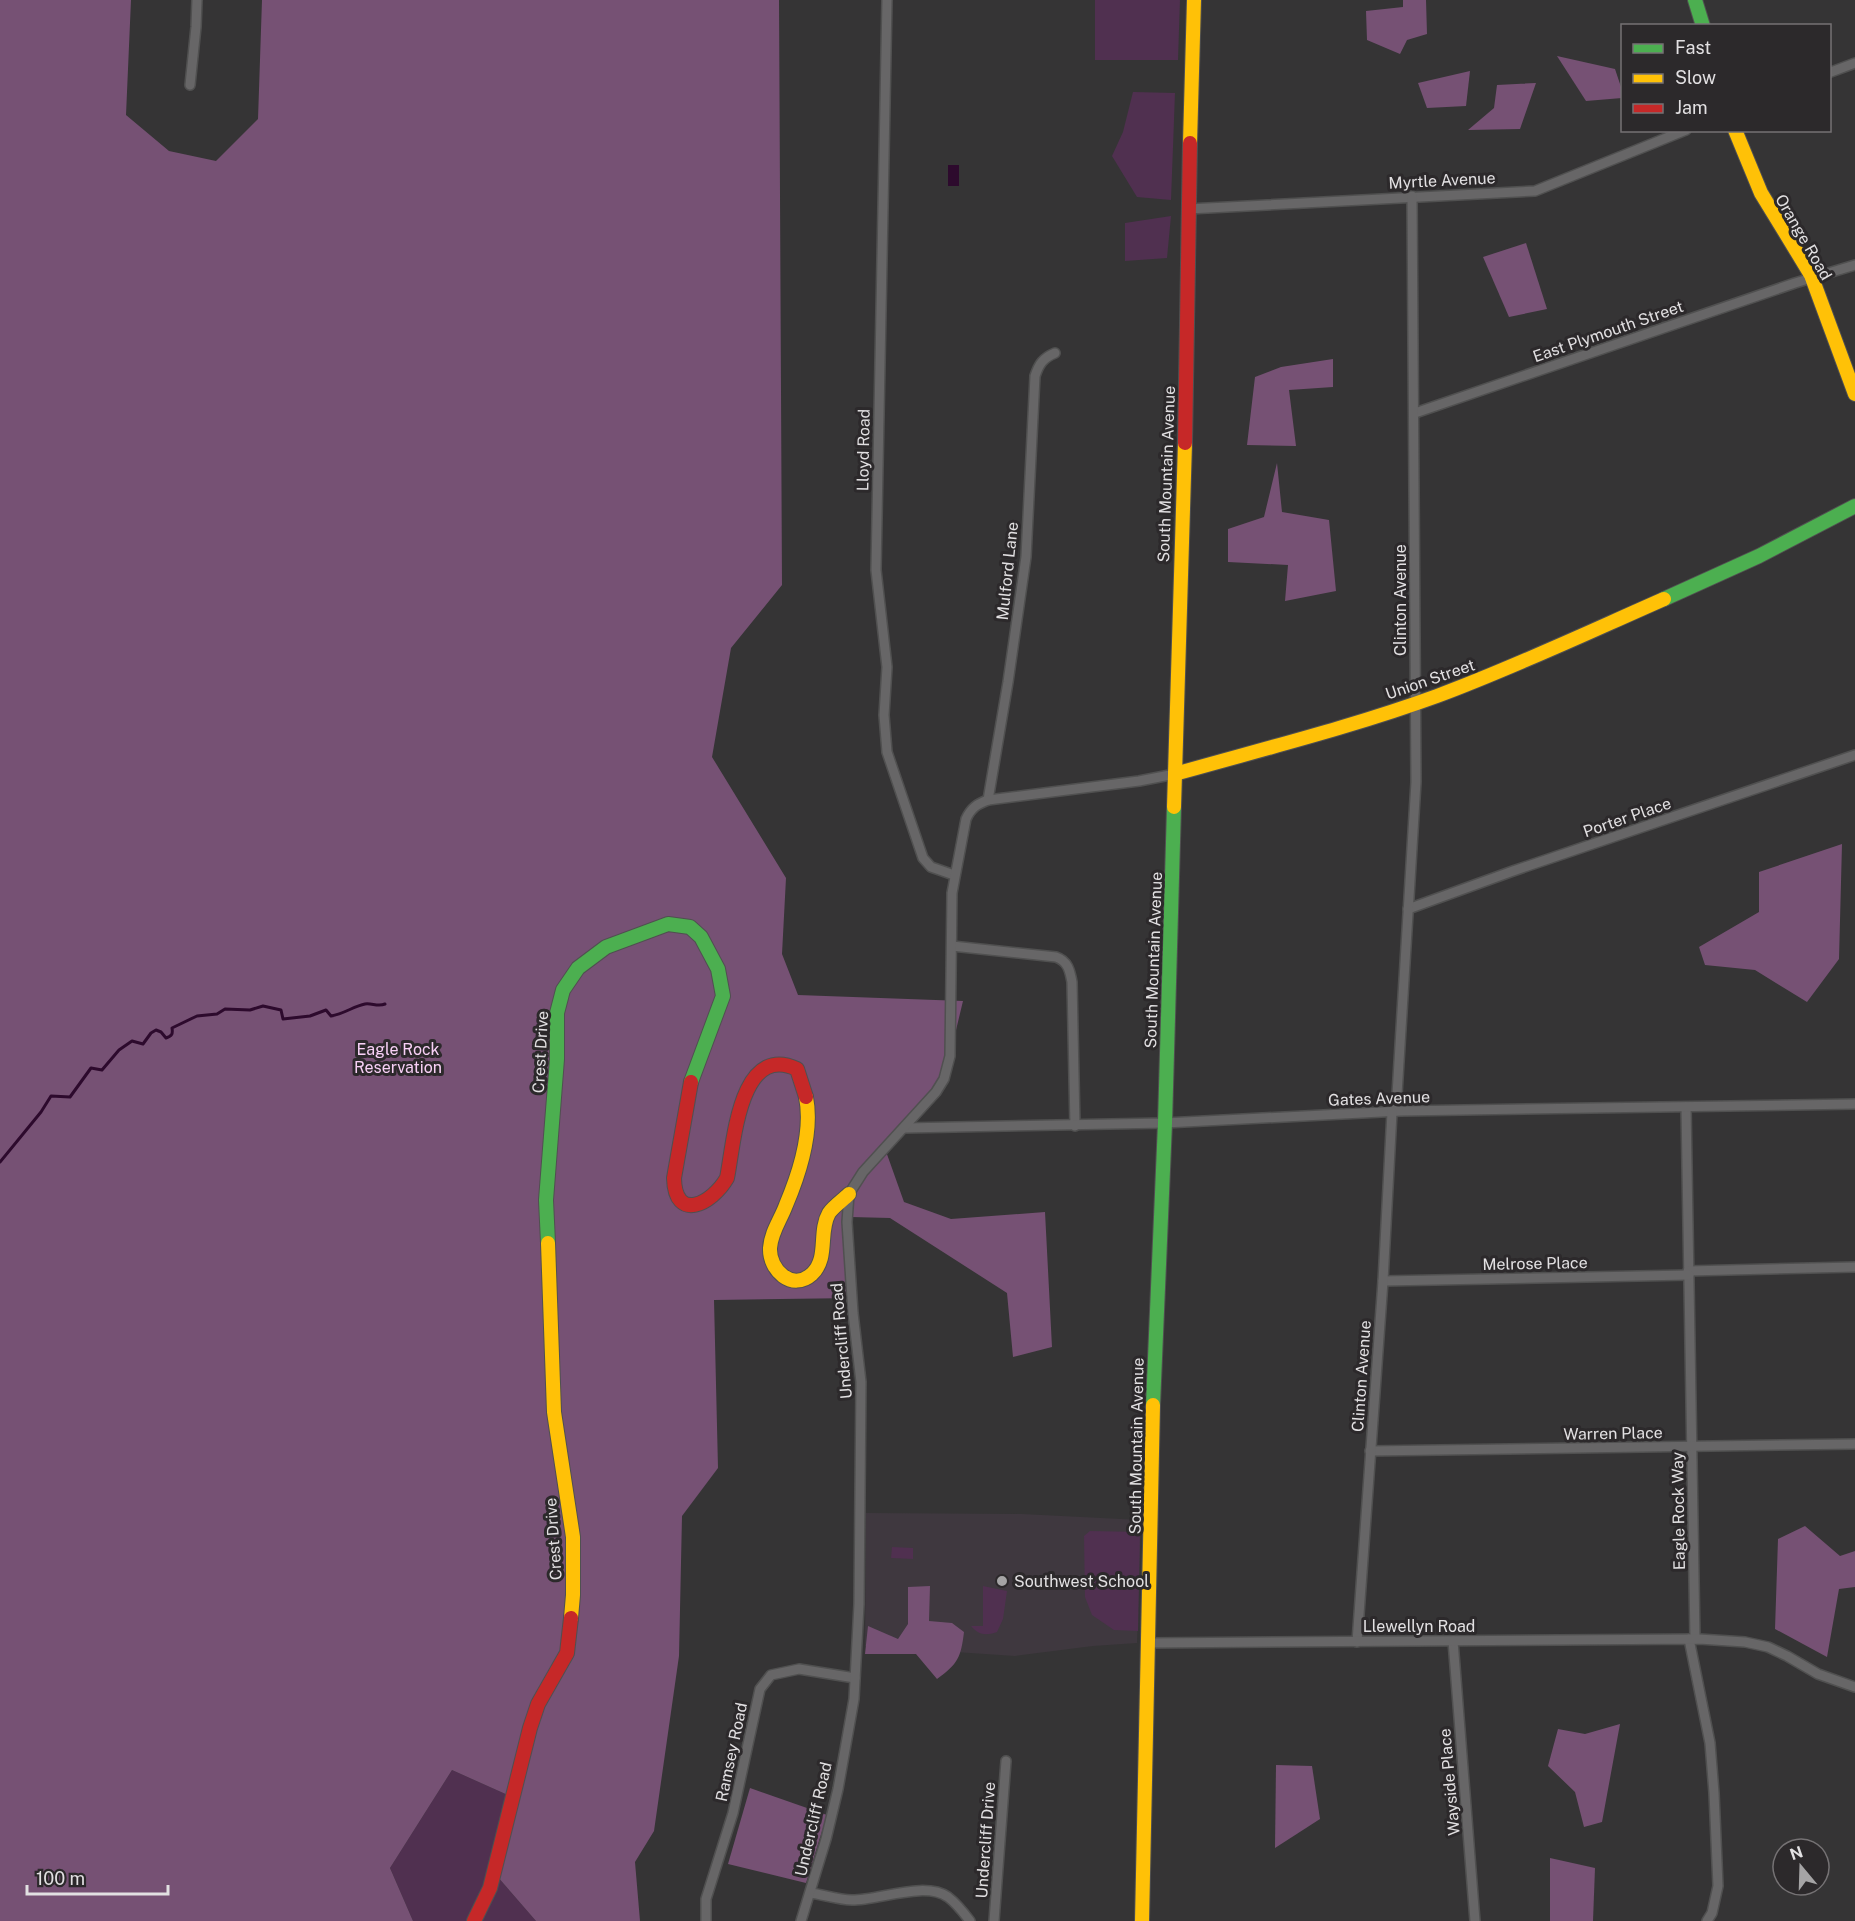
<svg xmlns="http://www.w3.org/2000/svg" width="1855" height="1921" font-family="'Public Sans',sans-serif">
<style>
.built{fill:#3f383f}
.green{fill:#503050}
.forest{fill:#765174}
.water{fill:#2d0a2d}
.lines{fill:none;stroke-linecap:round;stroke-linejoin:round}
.stream{stroke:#2d0a2d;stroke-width:3}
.street-casing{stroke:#505050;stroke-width:12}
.fast-casing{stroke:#505050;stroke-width:16}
.slow-casing{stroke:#505050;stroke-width:16}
.jam-casing{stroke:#505050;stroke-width:16}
.street{stroke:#676667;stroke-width:9}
.fast{stroke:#4caf50;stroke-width:14}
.slow{stroke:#ffc107;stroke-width:14}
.jam{stroke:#c62828;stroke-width:14}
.poi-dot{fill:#a5a4a5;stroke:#2c292b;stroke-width:2}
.labels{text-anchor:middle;stroke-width:6;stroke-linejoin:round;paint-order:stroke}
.street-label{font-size:16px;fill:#e2e0e2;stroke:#2c292b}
.park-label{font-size:16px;fill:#f8d0f6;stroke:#2c292b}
.poi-label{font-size:16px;fill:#e2e0e2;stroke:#2c292b;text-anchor:start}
</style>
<rect width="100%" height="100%" fill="#353435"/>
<path class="built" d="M866,1513l156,1 119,6 -4,123 -44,3 -78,10 -150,-10z"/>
<g class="green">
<path d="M1095,0h85l-2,60h-83z"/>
<path d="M1133,92l42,1 -4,107 -34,-3 -25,-41 11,-24z"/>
<path d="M1171,216l-4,42 -42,3v-38z"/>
<path d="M1090,1531l50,1 -2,99 -24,-1 -22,-15 -7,-18 -1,-61z"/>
<path d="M892,1547l21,1v11l-22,-1z"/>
<path d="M983,1586l24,5 -4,28 -6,13c-12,4 -18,3 -26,-6h12z"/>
<path d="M452,1770l60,27 -15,79 39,45h-123l-23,-53z"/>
</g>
<g class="forest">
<path d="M0,0h131l-5,115 43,36 47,10 42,-42 4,-119h517l3,585 -51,63 -19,109 74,121 -4,76 16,41 165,6 -19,79 -61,63 21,59 47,17 94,-7 7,135 -39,10 -6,-64 -117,-75 -39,-1 4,81 -141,2 4,168 -36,48 -3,140 -25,175 -19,31 5,59h-104l-39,-45 15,-79 -60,-27 -62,98 23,53h-413z"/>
<path d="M1403,0h23l1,34 -20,6 -7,14 -33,-14 -1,-29 37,-4z"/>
<path d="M1557,56l58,13 7,21v8l-36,3z"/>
<path d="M1470,71l-4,35 -39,2 -9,-25z"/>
<path d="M1536,83l-16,46 -52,1 26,-22 3,-23z"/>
<path d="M1526,243l21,66 -38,8 -26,-60z"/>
<path d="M1333,359v28l-44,3 7,56 -49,-1 8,-68 26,-10z"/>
<path d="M1277,463l5,49 47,8 7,71 -51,10 3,-36 -60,-3v-33l36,-12z"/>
<path d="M1842,844l-3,115 -32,43 -52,-32 -50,-5 -6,-18 60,-35v-40z"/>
<path d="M1805,1526l35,30 15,-5v36l-16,2 -12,68 -52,-28 3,-90z"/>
<path d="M930,1586l-1,35 23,2 12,9c-3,25 -6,32 -27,47l-21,-25h-51l3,-28 30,13 10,-15v-37z"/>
<path d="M1620,1724l-18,98 -18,5 -9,-35 -27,-26 10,-37 27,5z"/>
<path d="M1276,1765l36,1 8,53 -45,29z"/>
<path d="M750,1788l77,27 -21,68 -78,-19z"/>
<path d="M1550,1858l45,10 -2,53h-43z"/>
</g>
<rect class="water" x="948" y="165" width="11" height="21"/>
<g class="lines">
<path class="stream" d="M0,1162l41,-50 10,-16 19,1 21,-29 11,2 17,-20 13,-9 11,3 8,-11 5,-3 5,2 5,6c6,-2 7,-4 6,-10l25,-12 20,-2 8,-5 25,1 13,-4 18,4 2,9 27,-3 16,-6 5,6c13,-2 23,-10 34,-12 7,-1 13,3 20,0"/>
<g class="street-casing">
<g id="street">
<path d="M887,0l-11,570 11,97 -3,48 3,37 36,106 8,9 23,8"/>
<path d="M1831,72l24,-9"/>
<path d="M190,85l6,-58 1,-27"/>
<path d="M1188,209l347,-18 151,-61"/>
<path d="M1415,413l380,-130 60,-18"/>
<path d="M988,800l20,-118 18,-125 9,-181c4,-12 8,-18 20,-23"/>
<path d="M1408,909l105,-38 342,-116"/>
<path d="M952,946l104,11c12,4 14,14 16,25l3,144"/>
<path d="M1686,1107l9,532"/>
<path d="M1396,1111l20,-329 -4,-586"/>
<path d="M904,1128l261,-5 236,-12 454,-7"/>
<path d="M1688,1271l167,-4"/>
<path d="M1383,1281l306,-6"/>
<path d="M1370,1451l485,-7"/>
<path d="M1689,1639l21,104 4,50 4,93 -6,27 -5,8"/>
<path d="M1453,1641l22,280"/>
<path d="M1357,1642l26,-361 9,-169"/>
<path d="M1148,1643l551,-4 46,3 23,5 19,9 31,18 37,13"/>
<path d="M811,1893c13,2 28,7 41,7 28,0 73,-19 96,-3 8,6 16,16 22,24"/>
<path d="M706,1921v-22l27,-86 27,-124 11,-14 28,-6 56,9"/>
<path d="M801,1921l25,-82 12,-50 16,-90 5,-95 2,-222 -8,-69 -6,-91 2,-28 14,-22 73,-80 8,-13 6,-23 2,-163 14,-74c5,-11 11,-15 22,-19l151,-19 36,-7"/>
<path d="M994,1921l12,-160"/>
</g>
</g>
<g class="fast-casing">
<g id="fast">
<path d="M1695,0l8,26"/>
<path d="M1664,599l95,-43 96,-50"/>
<path d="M548,1243l-2,-43 11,-141v-46l6,-23 15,-22 28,-21 62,-23 22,3 11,10 17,32 5,27 -32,86"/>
<path d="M1153,1405l12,-282 9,-316"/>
</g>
</g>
<g class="slow-casing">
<g id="slow">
<path d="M1735,130l26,63 50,82 44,119"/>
<path d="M1190,143l4,-143"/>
<path d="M1175,774c88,-25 177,-47 262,-78 78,-29 152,-64 227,-97"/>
<path d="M1174,807l11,-364"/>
<path d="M806,1097c7,35 -6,75 -20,108 -5,14 -15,27 -16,43 -1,22 22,44 42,26 17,-16 6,-42 17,-61 5,-7 14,-13 20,-19"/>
<path d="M548,1243l6,169 19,125v58l-2,23"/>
<path d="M1142,1921l11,-516"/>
</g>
</g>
<g class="jam-casing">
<g id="jam">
<path d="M1185,443l5,-300"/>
<path d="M691,1082l-17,96c1,45 38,26 53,0 7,-34 12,-136 70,-109l9,28"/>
<path d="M474,1921l16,-33 40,-160 8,-24 29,-51 4,-35"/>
</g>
</g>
<use href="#street" class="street"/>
<use href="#fast" class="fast"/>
<use href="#slow" class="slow"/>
<use href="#jam" class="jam"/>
</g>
<circle class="poi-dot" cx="1002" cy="1581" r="6"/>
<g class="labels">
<g class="street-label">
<text transform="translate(1442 180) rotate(-3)" y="6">Myrtle Avenue</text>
<text transform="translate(1804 237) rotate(60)" y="6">Orange Road</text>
<text transform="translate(1608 331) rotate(-19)" y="6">East Plymouth Street</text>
<text transform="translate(863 450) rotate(-89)" y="6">Lloyd Road</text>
<text transform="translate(1166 474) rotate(-88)" y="6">South Mountain Avenue</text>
<text transform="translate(1007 571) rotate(-84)" y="6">Mulford Lane</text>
<text transform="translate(1400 600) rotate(-90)" y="6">Clinton Avenue</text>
<text transform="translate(1430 679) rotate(-19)" y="6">Union Street</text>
<text transform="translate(1627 817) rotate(-19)" y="6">Porter Place</text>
<text transform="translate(1153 960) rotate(-88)" y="6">South Mountain Avenue</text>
<text transform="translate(540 1052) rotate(-87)" y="6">Crest Drive</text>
<text transform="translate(1379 1098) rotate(-2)" y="6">Gates Avenue</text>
<text transform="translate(1535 1263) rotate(-1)" y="6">Melrose Place</text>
<text transform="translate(841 1341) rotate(-95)" y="6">Undercliff Road</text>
<text transform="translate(1361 1376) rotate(-86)" y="6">Clinton Avenue</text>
<text transform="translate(1613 1433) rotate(-1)" y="6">Warren Place</text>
<text transform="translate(1136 1446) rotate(-89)" y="6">South Mountain Avenue</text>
<text transform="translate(1678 1511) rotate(-91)" y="6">Eagle Rock Way</text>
<text transform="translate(553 1539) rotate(-94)" y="6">Crest Drive</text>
<text x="1419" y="1632">Llewellyn Road</text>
<text transform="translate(731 1752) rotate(-78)" y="6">Ramsey Road</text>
<text transform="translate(1449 1782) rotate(-95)" y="6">Wayside Place</text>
<text transform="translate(813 1819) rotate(-77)" y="6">Undercliff Road</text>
<text transform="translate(985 1840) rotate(-86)" y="6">Undercliff Drive</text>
</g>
<g class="park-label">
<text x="398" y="1055">Eagle Rock<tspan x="398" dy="18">Reservation</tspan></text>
</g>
<g class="poi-label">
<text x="1014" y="1587">Southwest School</text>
</g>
</g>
<rect x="1621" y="24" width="210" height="108" fill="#2c292b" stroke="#757274" stroke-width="1.5"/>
<rect x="1633" y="44" width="30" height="9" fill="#4caf50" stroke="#757274" stroke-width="1.5"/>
<text x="1675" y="54" font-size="18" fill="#e2e0e2">Fast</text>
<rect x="1633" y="74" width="30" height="9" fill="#ffc107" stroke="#757274" stroke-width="1.5"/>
<text x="1675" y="84" font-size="18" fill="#e2e0e2">Slow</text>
<rect x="1633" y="104" width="30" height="9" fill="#c62828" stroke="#757274" stroke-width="1.5"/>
<text x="1675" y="114" font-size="18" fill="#e2e0e2">Jam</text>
<g transform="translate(1801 1867) rotate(341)"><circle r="28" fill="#2c292b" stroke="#757274" stroke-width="1.5"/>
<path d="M0-4.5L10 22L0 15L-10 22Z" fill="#a5a4a5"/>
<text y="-9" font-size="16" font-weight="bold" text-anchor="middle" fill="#e2e0e2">N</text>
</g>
<path d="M27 1885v9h141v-9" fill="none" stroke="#e2e0e2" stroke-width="3"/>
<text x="36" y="1885" font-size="18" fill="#e2e0e2" stroke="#2c292b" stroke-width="4.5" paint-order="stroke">100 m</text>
</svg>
